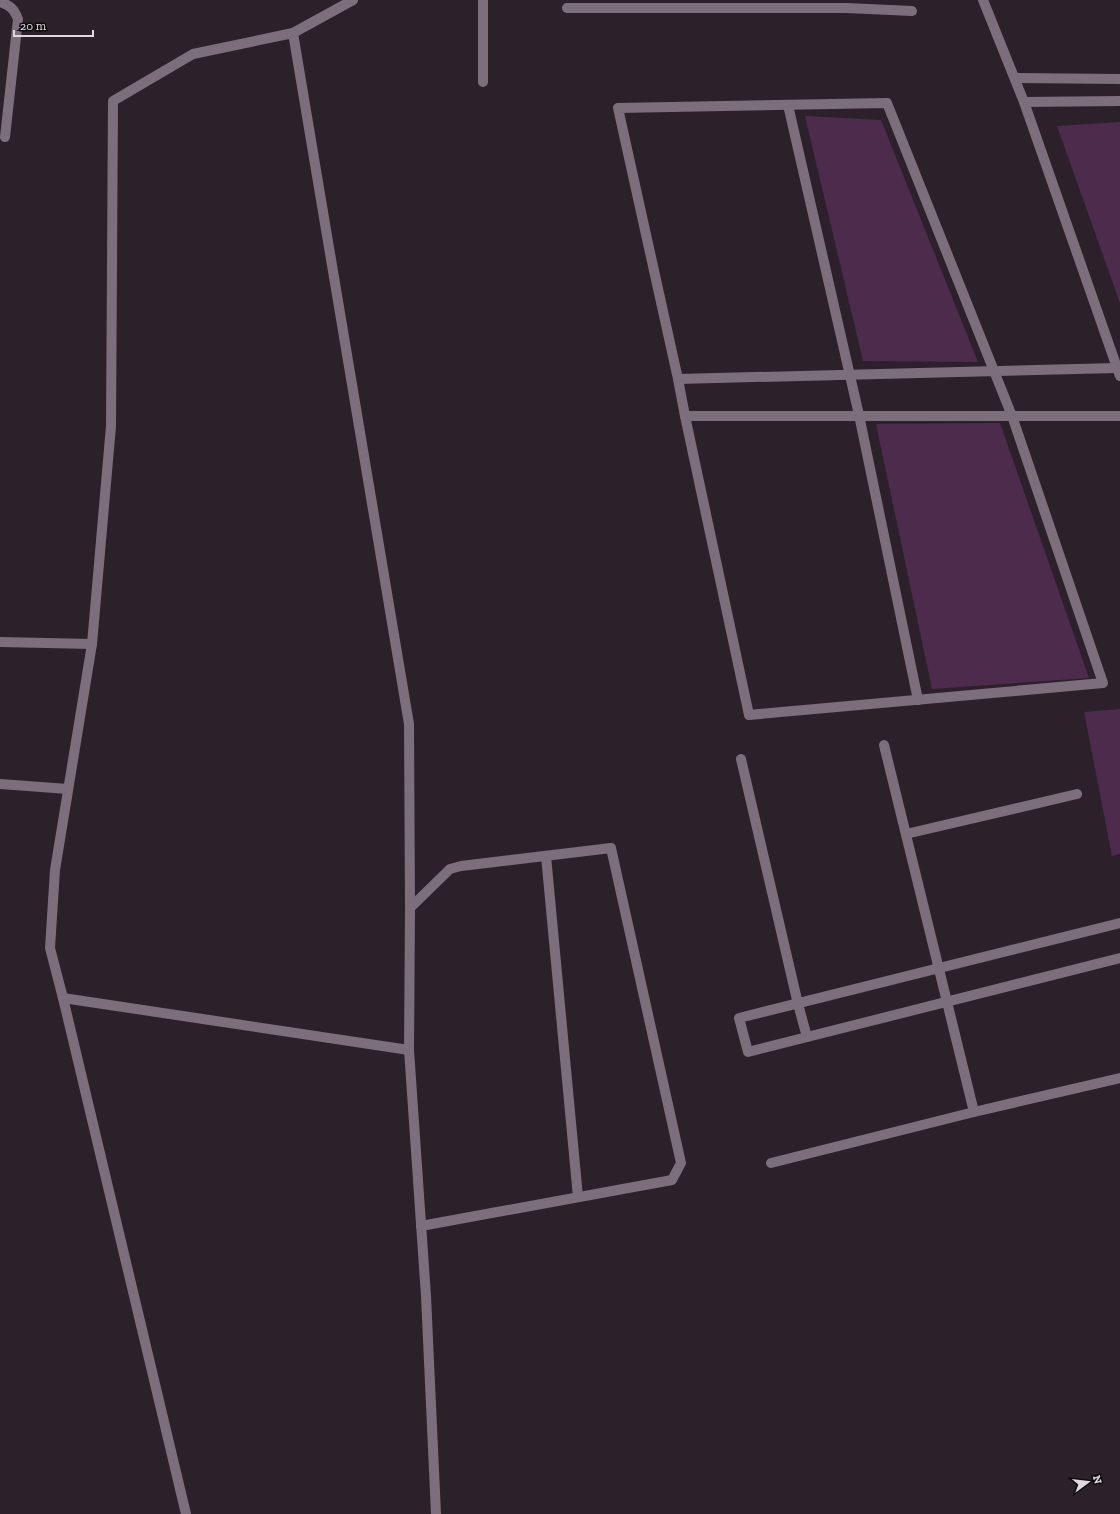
<svg xmlns="http://www.w3.org/2000/svg" width="1120" height="1514" font-family="'Zilla Slab',serif">
<style>
.green{fill:#4d2b4c}
.lines{fill:none;stroke-linecap:round;stroke-linejoin:round}
.minor{stroke:#7c6e7b;stroke-width:10}
</style>
<rect width="100%" height="100%" fill="#2c212b"/>
<g class="green">
<path d="M805,116l76,4 97,242 -115,-1z"/>
<path d="M1120,122v181l-63,-177z"/>
<path d="M1000,423l89,255 -157,11 -56,-265z"/>
<path d="M1120,709v145l-8,2 -28,-144z"/>
</g>
<g class="lines">
<g class="minor">
<path d="M983,0l41,102 96,274"/>
<path d="M0,2c10,3 14,7 18,17l-13,118"/>
<path d="M567,8h280l65,3"/>
<path d="M293,33l116,691 1,184 -1,142 17,246 10,218"/>
<path d="M1015,78l105,1"/>
<path d="M483,82v-82"/>
<path d="M1024,102l96,-1"/>
<path d="M887,103l125,313 91,267 -354,32 -64,-299 -7,-37 -60,-271z"/>
<path d="M788,105l71,310 59,285"/>
<path d="M678,379l439,-11"/>
<path d="M685,416h435"/>
<path d="M0,642l92,2"/>
<path d="M884,745l90,367"/>
<path d="M741,759l57,245 9,33"/>
<path d="M0,784l68,5"/>
<path d="M906,834l171,-40"/>
<path d="M546,856l32,341"/>
<path d="M410,908l40,-39 11,-3 150,-18 70,315 -9,17 -251,46"/>
<path d="M1120,923l-381,95 9,34 372,-94"/>
<path d="M63,998l346,52"/>
<path d="M771,1163l203,-51 146,-34"/>
<path d="M186,1514l-123,-516 -13,-50 5,-78 37,-226 19,-218 2,-325 80,-47 100,-21 60,-33"/>
</g>
</g>
<g transform="translate(1088 1482) rotate(75)" stroke="#110c11" stroke-width="3" paint-order="stroke">
<path d="M0-3L7 15L0 10L-7 15Z" fill="#e1d9e0"/>
<text y="-6" font-size="11" font-weight="bold" text-anchor="middle" fill="#e1d9e0">N</text>
</g>
<path d="M14 30v6h79v-6" fill="none" stroke="#e1d9e0" stroke-width="2"/>
<text x="20" y="30" font-size="12" fill="#e1d9e0" stroke="#110c11" stroke-width="3" paint-order="stroke">20 m</text>
</svg>
